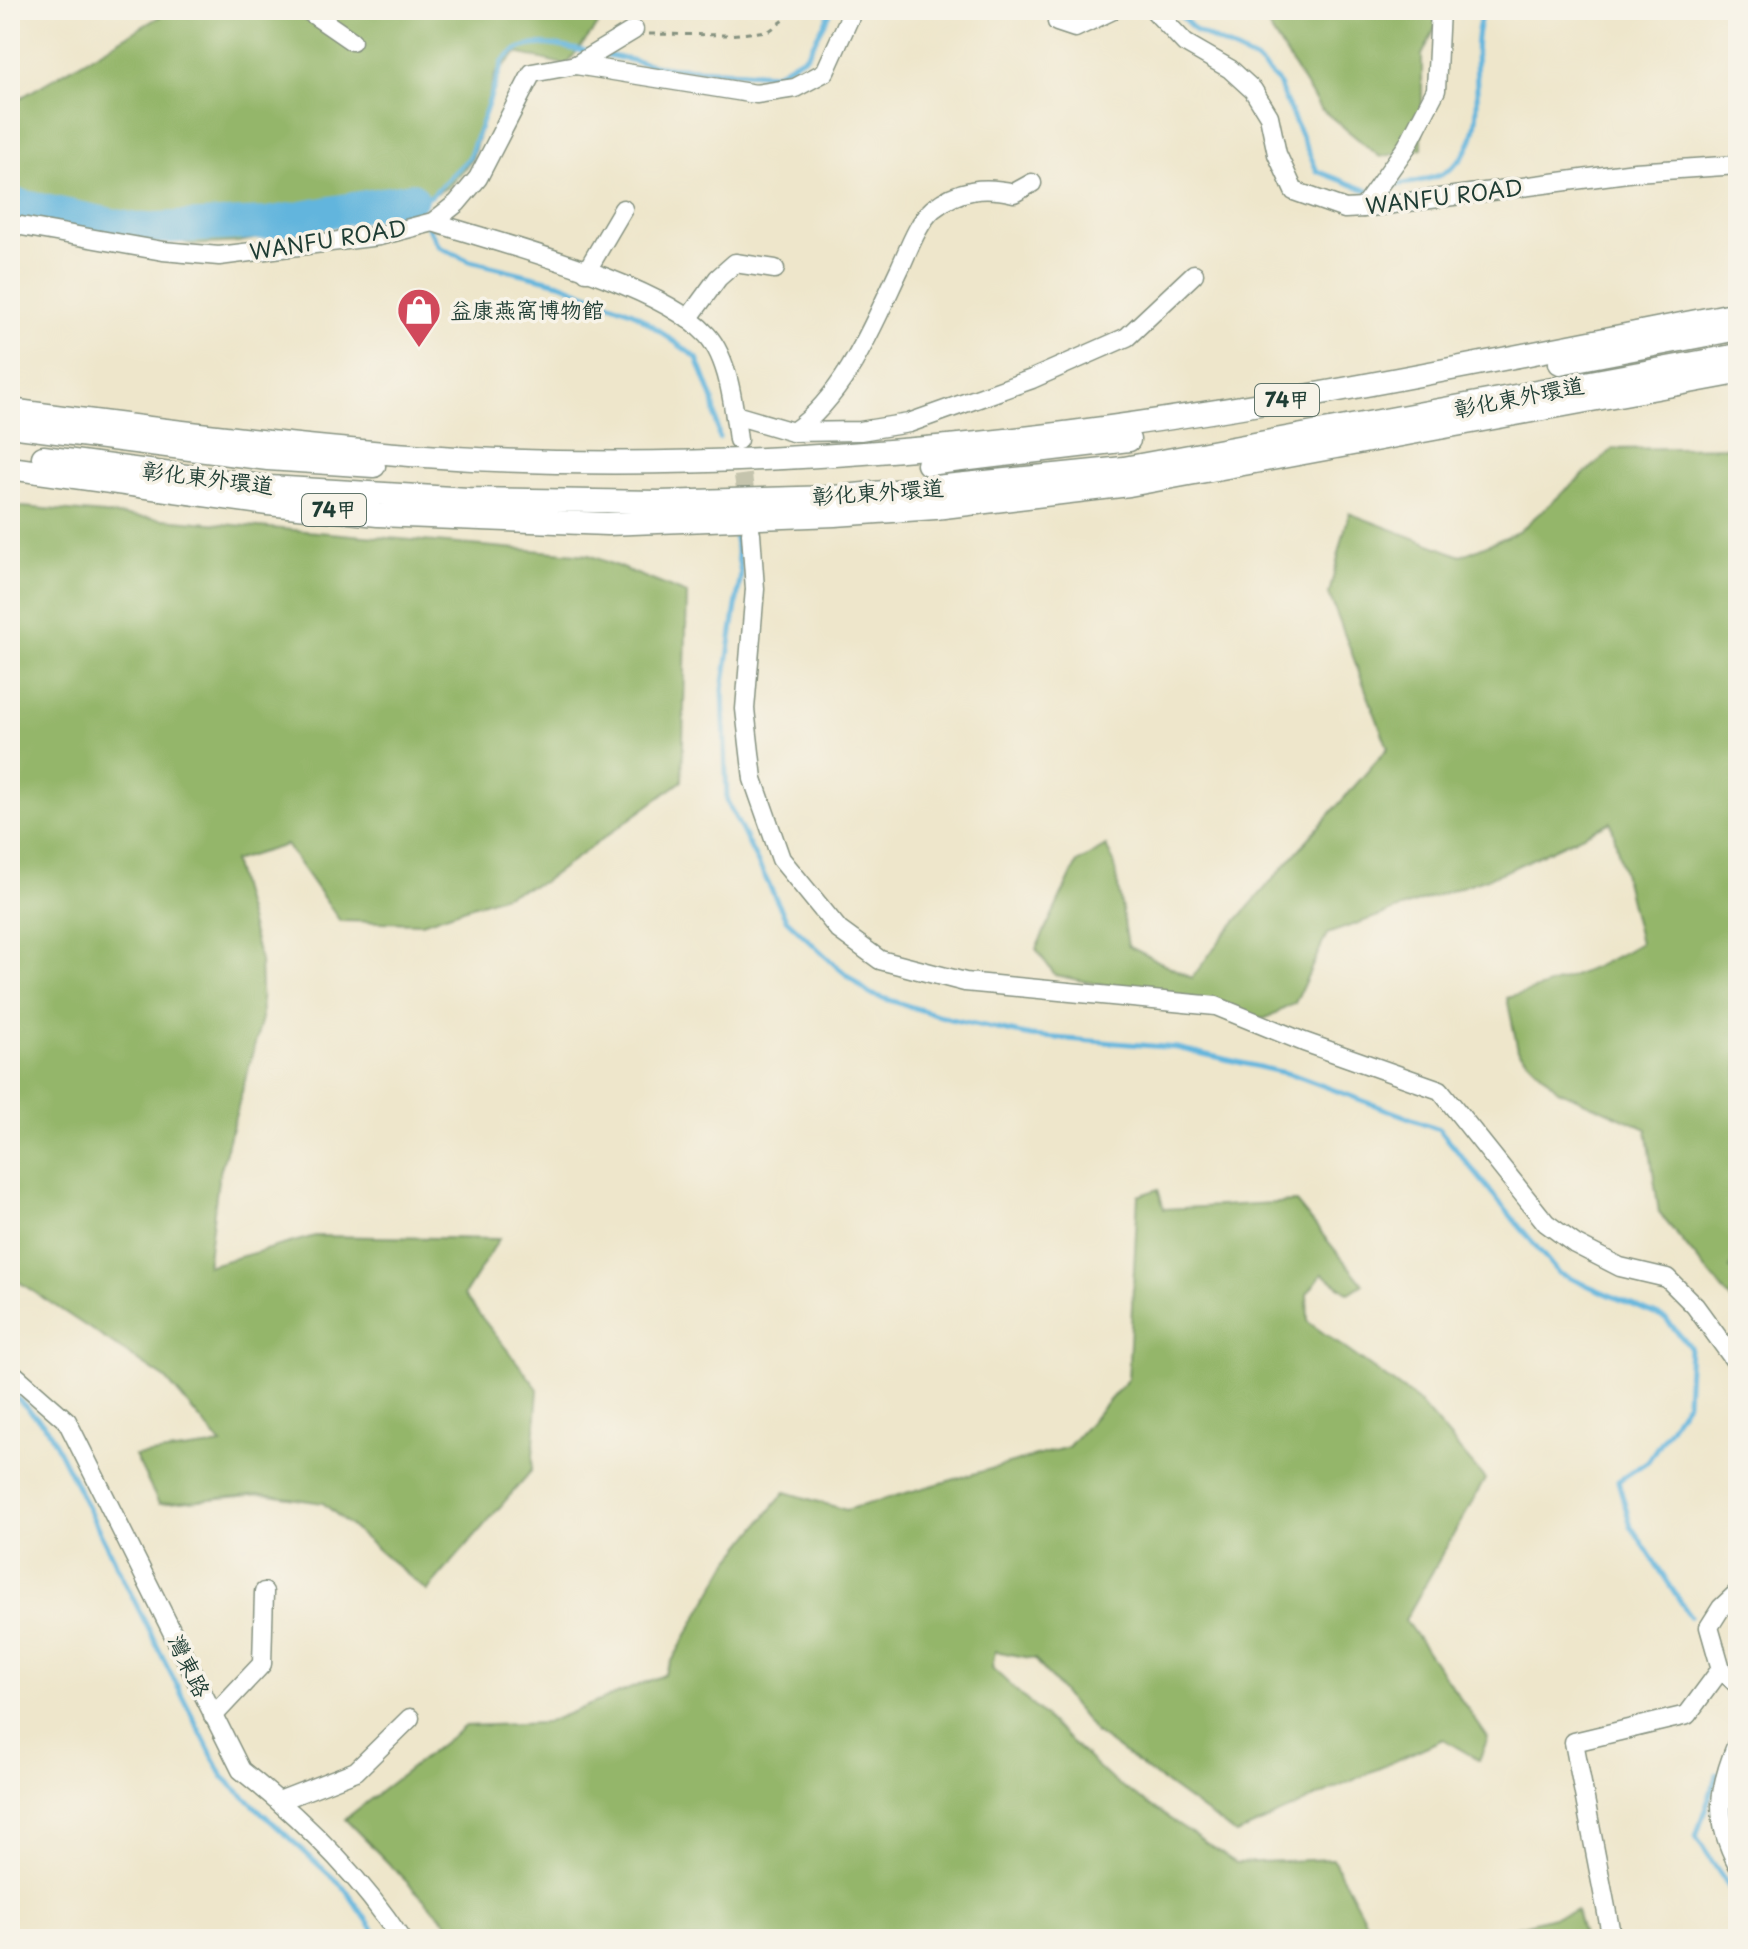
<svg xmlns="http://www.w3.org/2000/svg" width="1748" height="1949" font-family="'Playpen Sans','LXGW WenKai TC',sans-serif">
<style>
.forest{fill:#94b66b;stroke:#5a7a50;stroke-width:2}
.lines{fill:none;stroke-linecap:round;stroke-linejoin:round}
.stream{stroke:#62b5dd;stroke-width:5}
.river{stroke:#62b5dd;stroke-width:32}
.minor-tunnel{stroke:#c5c4ad;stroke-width:18;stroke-dasharray:18 9;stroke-linecap:butt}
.minor-casing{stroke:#869280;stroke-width:21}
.major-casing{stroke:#869280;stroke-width:25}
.path{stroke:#869280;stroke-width:3;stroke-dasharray:6 6;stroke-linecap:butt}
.minor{stroke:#fff;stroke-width:18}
.major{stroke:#fff;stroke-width:22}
.labels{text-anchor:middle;stroke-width:7;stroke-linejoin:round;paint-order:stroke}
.shield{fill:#f7f3e8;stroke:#60746a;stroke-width:2}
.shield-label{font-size:20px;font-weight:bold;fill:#1f3d34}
.street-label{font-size:22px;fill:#1f3d34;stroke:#f7f3e8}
.poi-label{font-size:22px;fill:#1f3d34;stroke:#f7f3e8;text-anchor:start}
</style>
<rect width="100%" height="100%" fill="#f7f3e8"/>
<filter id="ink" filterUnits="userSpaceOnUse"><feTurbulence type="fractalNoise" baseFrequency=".0125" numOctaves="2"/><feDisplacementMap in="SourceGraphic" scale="16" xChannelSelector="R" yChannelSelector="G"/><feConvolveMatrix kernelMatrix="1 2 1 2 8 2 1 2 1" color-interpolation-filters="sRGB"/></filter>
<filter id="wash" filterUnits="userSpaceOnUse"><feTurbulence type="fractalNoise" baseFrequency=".006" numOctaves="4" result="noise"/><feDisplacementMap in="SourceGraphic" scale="32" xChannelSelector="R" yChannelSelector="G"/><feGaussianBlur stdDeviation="1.8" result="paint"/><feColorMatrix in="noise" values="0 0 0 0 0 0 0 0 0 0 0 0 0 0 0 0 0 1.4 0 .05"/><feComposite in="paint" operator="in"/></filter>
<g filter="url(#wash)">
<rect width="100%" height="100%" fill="#eee6cb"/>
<g class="forest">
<path d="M171,10h439l-44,55 -49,-12 -22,21 -23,86 -24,27 -38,20 -171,35 -46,3 -76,-23 -95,-20 -12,1v-99z"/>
<path d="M1258,10h186l-22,45v93l-42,9 -60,-49z"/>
<path d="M1738,447v797l-8,25 8,4v35l-79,-95 -12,-84 -89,-39 -40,-40 -11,-52c48,-13 90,-29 133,-55l-29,-121 -107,50 -177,62 -32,69 -31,16 -209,-44 -19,-26 41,-86 29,-17 8,16 14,84 64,32 32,-43 164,-187 -59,-154 20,-81 112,43 57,-24 95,-83z"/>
<path d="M10,506l579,49 98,39 -5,187 -139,101 -121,41 -82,-2 -54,-76 -53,16 27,99 2,58 -44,162 -11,86 108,-30 184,3 -35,56 74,94 -6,81 -105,121 -104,-88 -61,-9 -103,10 -24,-48 87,-11 -56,-66 -156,-103z"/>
<path d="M1158,1189l6,20 132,-7 67,82 -14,9 -27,-19 -15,20 1,28 109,78 68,79 -80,141 83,118 -9,22 -36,-21 -207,95 -140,-101 -61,-74 -40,-8 -3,17 120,112 124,83 97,-4 42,80h-912l-118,-120 120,-93 80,-3 119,-48 64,-112 57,-71 61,18 222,-63 60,-68 10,-183z"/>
<path d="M1576,1911l8,28h-114z"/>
</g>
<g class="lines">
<g class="stream">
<path d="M1175,10l21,21 61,30 20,20 40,90 52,20"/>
<path d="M588,52c-30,-6 -62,-17 -85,9l-34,97 -38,38 -19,2 27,49 31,14 90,22 73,29 64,46 16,42 6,38"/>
<path d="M602,54l62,13 111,7 32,-19 25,-45"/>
<path d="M1383,188c18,-5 45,-6 61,-15 58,-34 17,-114 40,-163"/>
<path d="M734,533l7,41 -18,115 4,112 59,118 49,46 35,29 80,25 81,17 146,12 117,27 145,54 119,144 108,46 24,28 -3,54 -39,60 -30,20 13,45 59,90"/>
<path d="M10,1391l38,38 175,348 123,113 34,49"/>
<path d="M1717,1774l-21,63 42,64"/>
</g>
<path class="river" d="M10,203l125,26 132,-6 145,-25"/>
</g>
</g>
<g filter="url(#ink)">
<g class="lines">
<path class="minor-tunnel" d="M739,448l9,62"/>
<g class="minor-casing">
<g id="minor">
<path d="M307,10l45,31"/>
<path d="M1154,10l31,33 45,26 23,21 16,26 8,38 17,37 51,18 18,-1 272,-36 103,-7"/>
<path d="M1057,22l18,6 38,-18"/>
<path d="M576,65l58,-35"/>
<path d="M1363,208l44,-62 29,-56 4,-80"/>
<path d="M433,222c71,23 226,61 274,113 22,24 27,73 31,105"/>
<path d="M10,224l153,27 56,5 160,-20 54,-14 24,-19 21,-25 54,-105 44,-8 180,29 39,-6 30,-16 28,-62"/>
<path d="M586,272l37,-63"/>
<path d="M688,319l30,-41 17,-15 40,6"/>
<path d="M735,415l58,17c53,-37 80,-107 107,-164 8,-17 18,-46 33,-59 25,-20 51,-23 81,-16l18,-10"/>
<path d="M793,432l67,-1 49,-8 123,-44 95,-42 67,-63"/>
<path d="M751,533l4,56 -10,120 8,70 28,80 58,71 41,30 85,22 251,24 88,36 136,48 106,133 29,21 45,23 47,11 28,28 43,59"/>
<path d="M10,1371l57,50 174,349c59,47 118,105 160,169"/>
<path d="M1721,1669l17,16"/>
<path d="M213,1716l49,-52 2,-72"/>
<path d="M1738,1741c-20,48 -25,77 0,124"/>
<path d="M279,1801l77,-30 54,-53"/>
<path d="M1612,1939l-38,-197 113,-27 34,-46 -12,-42 12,-19 17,-16"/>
</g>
</g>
<g class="major-casing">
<g id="major">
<path d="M1560,363l178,-34"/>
<path d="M10,410c133,18 267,35 400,45 171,13 346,8 516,-7 274,-24 543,-83 812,-135"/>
<path d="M10,426l258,33 106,7"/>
<path d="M43,457l226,30 199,12 191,3 175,-5 290,-29 614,-113"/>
<path d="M928,464l201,-24"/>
<path d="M10,468l258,36 110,11 229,9 228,-9 100,-7 194,-23 609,-112"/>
</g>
</g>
<path class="path" d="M649,34l80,1 40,-4 29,-21"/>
<use href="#minor" class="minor"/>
<use href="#major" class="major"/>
</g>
</g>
<defs>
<g id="shop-pin" transform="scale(2.3)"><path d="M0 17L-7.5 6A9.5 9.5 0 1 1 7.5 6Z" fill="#d1495b" stroke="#f7f3e8"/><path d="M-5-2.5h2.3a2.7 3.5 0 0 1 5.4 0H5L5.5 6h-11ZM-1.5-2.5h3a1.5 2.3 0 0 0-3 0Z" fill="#fff"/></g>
</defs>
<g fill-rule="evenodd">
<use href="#shop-pin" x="419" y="310"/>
</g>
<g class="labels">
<g class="shield">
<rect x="1255" y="384" width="64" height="32" rx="6"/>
<rect x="302" y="494" width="64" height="32" rx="6"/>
</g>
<g class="shield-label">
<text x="1287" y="407">74甲</text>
<text x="334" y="517">74甲</text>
</g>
<g class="street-label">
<text transform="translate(1444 197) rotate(-7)" y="8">WANFU ROAD</text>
<text transform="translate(328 240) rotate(-9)" y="8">WANFU ROAD</text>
<text transform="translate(1519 397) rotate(-11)" y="8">彰化東外環道</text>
<text transform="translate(208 478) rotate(7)" y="8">彰化東外環道</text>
<text transform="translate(878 492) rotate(-4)" y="8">彰化東外環道</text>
<text transform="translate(189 1666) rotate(64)" y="8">灣東路</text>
</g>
<g class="poi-label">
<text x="450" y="318">益康燕窩博物館</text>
</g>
</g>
<rect width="1748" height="1949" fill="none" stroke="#f7f3e8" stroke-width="40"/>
</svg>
